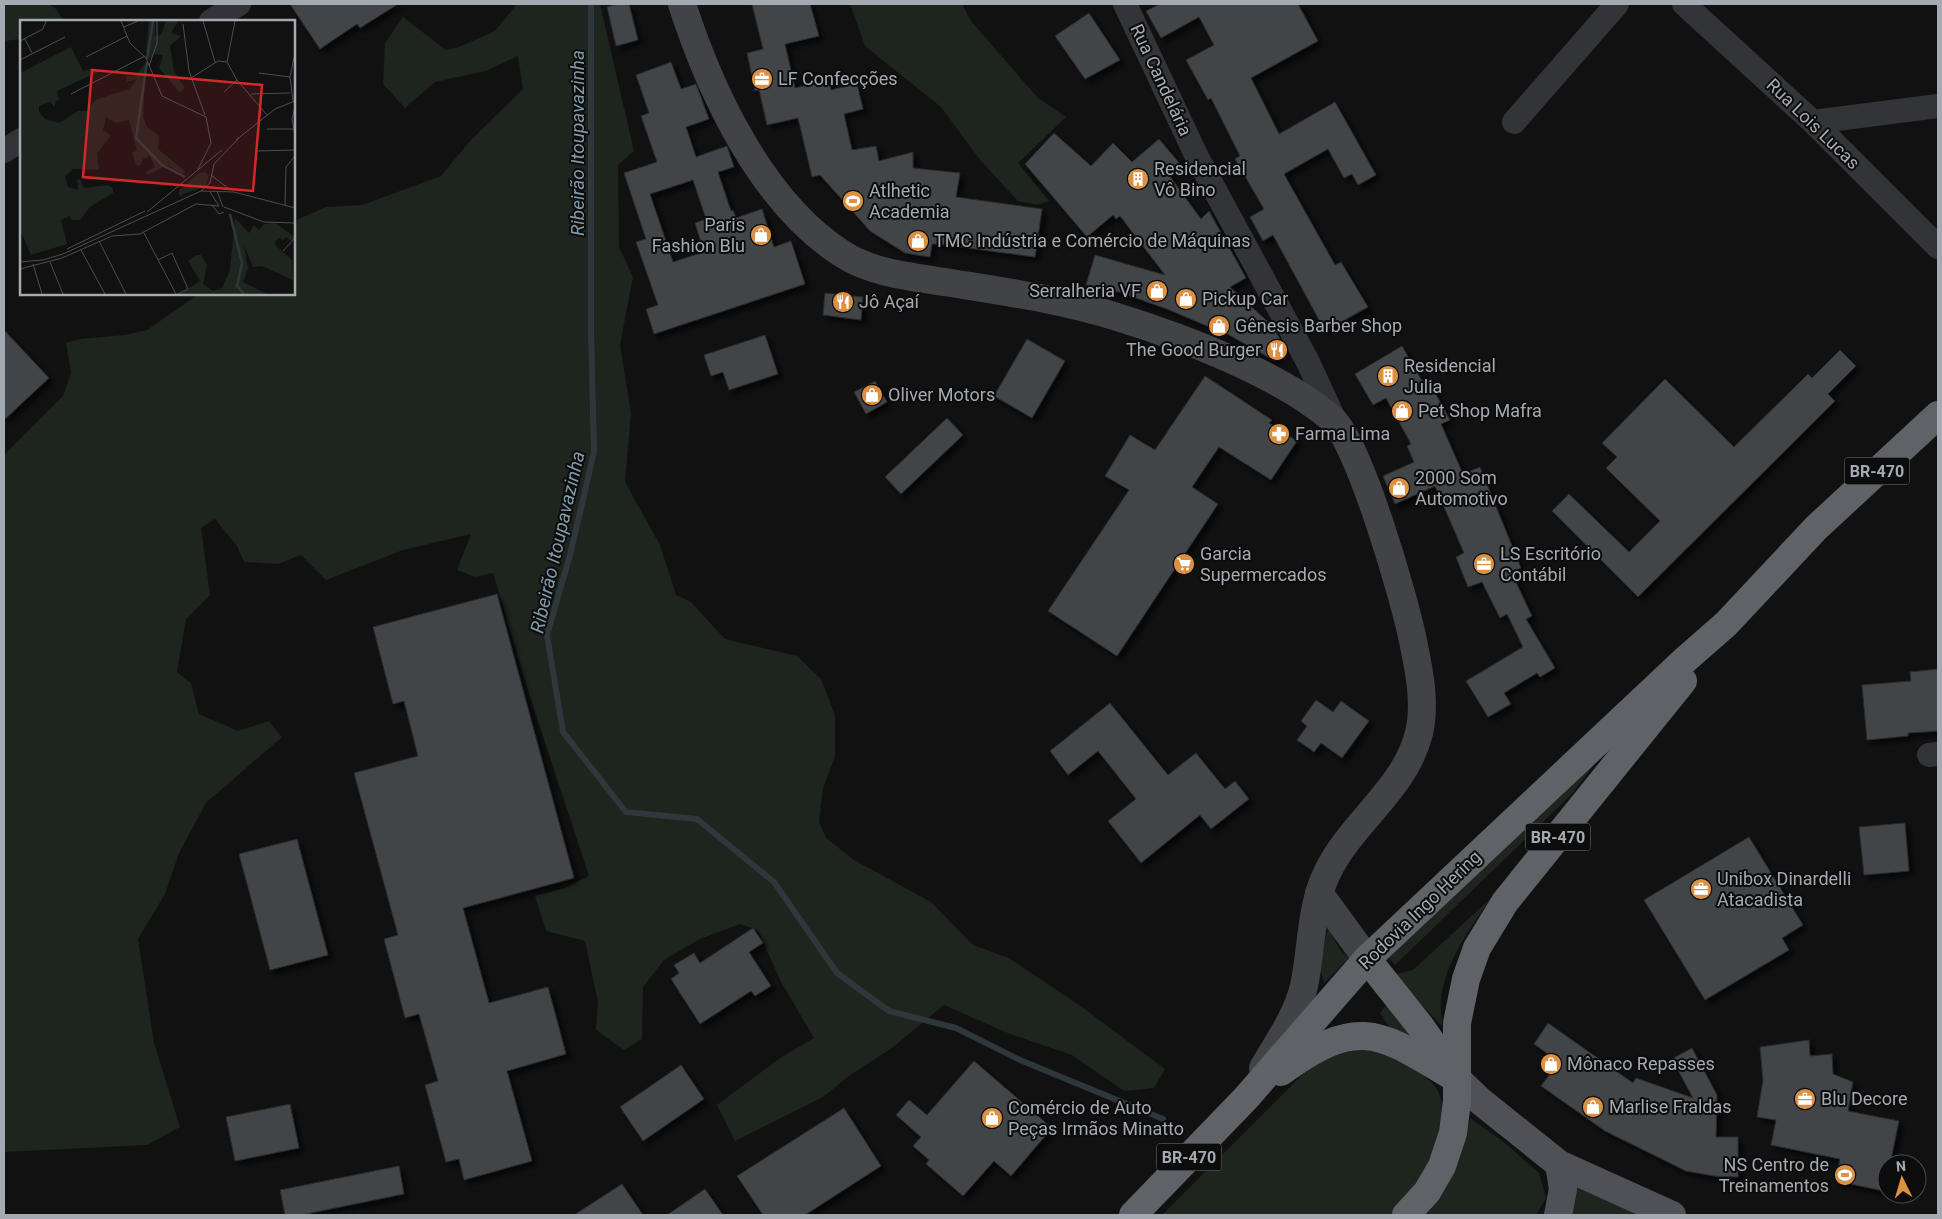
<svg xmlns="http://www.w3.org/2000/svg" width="1942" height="1219" font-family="Roboto,sans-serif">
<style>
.green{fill:#1e241e}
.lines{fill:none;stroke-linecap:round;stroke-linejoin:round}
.stream{stroke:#2e373b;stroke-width:6}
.building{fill:#434547;stroke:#2b2c2e;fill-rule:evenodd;filter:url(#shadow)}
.street{stroke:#333437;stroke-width:24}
.secondary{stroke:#414347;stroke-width:28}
.primary{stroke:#4f5156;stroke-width:28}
.highway{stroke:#5f6367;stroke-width:28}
.labels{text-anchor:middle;stroke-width:4;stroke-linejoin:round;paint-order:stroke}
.shield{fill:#0c0c0d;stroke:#767b80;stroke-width:1}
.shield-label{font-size:16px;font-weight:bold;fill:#a4aab1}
.poi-label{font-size:18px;fill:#a4aab1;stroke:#0c0c0d;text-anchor:start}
.street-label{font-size:18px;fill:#a4aab1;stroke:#0c0c0d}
.water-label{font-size:19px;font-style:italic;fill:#7f9ba9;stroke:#0c0c0d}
.inset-river{fill:none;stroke:#2e373b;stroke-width:2.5}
.inset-road{fill:none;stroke:#4c4e52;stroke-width:1}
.view{fill:#d62828;fill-opacity:0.15;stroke:#d62828;stroke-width:2.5}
.inset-edge{fill:none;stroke:#a4aab1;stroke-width:2.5}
</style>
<defs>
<filter id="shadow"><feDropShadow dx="4.5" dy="4.5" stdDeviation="2.5" flood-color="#0009"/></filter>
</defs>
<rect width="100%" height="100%" fill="#111112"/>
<g class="green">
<path d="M4,4h44l7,4 9,13h-43v18l-17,2z"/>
<path d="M517,4h83l34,147 -16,14 1,82 14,30 -13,68 11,68 -6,69 35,63 16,50 15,7 34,37 72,17 24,23 14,36v42l-12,31 -4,34 7,16 28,22 77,42 42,43 36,13 73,49 83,62 -11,19 -30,3 -52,-36 -62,-21 -66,-29 -52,43 -42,27 -27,22 -88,44 -18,-36 63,-47 34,-20 -34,-58 -22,-50 -18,-6 -40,15 -36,21 -21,27 -1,52 -18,11 -28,-20 2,-28 -13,-61 -39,-10 -11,-35 29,-8 25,-12 -59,-179 -37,-124 -18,4 -18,-7 14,-36 -68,16 -77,30 -25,-25 -23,9 -34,-2 -7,-16 -22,-27 -14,9 9,67 -24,24 -9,53 14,11 8,31 39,17 31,-10 13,16 -76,66 -27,50 -14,41 -27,45 16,104 26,84 -33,18 -143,7v-697l59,-59 8,-23 -5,-30 14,-4 45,-4 22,-5 52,-36h95v-73l32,-14 36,-2 79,-29 29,-35 53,-52 -5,-33 -32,15 -51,11 -30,26 -22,-24 2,-41 18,-26 43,33 13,-3 36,-16z"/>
<path d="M850,4h112l9,17 67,77 28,19 -48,46 31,38 -11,4 -20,-4 -37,-40 -40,-54 -76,-61z"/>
<path d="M1603,745l4,3 -36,47 -176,170 -6,-7z"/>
<path d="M1490,899c-20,30 -45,63 -49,100 -1,9 1,19 1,27l-50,-51 21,-5z"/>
<path d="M1328,927l12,23 9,8 -25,25 -4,-16z"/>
<path d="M1390,1001l32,45 -31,-16 -11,-17z"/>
<path d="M1357,1049c8,1 18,1 26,4 17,5 52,25 57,43 11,37 -22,93 -47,119h-231l141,-141c17,-13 33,-20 54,-25z"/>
<path d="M1470,1118l35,25 34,30 7,25 -10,17h-110c25,-29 35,-61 44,-97z"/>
<path d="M1570,1182l77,33h-78z"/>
</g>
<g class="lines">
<path class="stream" d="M591,4v327l3,121 -24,103 -23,80 16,97 63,80 71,7 77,63 63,91 52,38 67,17 64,32 143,59"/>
</g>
<g class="building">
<path d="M290,4h108l-38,24 -3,-4 -37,25z"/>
<path d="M618,4h11l9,36 -22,6 -9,-39z"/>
<path d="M752,4h58l9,32 -34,8 10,44 34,-8 2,10 26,-6 6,25 -19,5 8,36 24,-4 3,15 34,-9v16l47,5 -4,24 86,12 -7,48 -97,-13h-6l-2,13 -25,-4 -35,-22 -50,-56 -8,2 -14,-59 -31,7 -8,-35 -4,1 -8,-38 16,-4z"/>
<path d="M1160,4h138l20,37 -67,37 28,56 56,-32 41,73 -18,10 -6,-11 -8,4 -16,-29 -44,25 51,91 6,-3 27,45 -43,24 -52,-96 -10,6 -13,-24 14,-8 -29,-50 5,-3 -29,-58 -3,2 -22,-40 28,-15 -15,-28 -38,21 -15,-27z"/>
<path d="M1089,13l31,47 -35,19 -30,-43z"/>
<path d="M671,62l10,27 15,-5 13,35 -23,8 10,30 31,-11 7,21 -16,5 13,39 2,-1 3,8 26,-9 12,38 17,-6 14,43 -151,50 -8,-25 12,-4 -22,-63 10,-3 -22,-66 33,-11 -16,-46 8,-3 -13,-38zM693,180l13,39 -11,4 9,29 -31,10 -23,-68z"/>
<path d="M1054,133l37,33 22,-23 19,19 27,-23 22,26 -12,10 32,44 8,-8 37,67 -16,9 37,34 9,11 9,17 -10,12 -53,-30 -1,1 -54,-23 -51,-18v2l-30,-8 9,-30 70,20 -45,-59 -4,3 -3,-4 -26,22 -62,-73z"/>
<path d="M825,293l38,4 -2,23 -38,-5z"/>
<path d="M4,330l45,48 -45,42z"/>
<path d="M765,335l13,39 -49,16 -6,-18 -12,4 -7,-21z"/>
<path d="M1027,339l38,22 -33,57 -38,-22z"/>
<path d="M1402,346l20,35 5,-3 23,42 -9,4 22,50 17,-7 41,101 -10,4 21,44 -6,3 29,49 -15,9 -3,-4 -33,20 7,11 -23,13 -22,-36 57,-34 -16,-33 -7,4 -18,-36 -14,5 -12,-30 8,-4 -29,-67 -40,18 -12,-28 31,-14 -7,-16 4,-2 -25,-46 -13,7 -18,-31z"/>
<path d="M1840,350l16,16 -28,28 7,7 -197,196 -86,-86 17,-17 60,58 31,-31 -54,-53 11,-11 -15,-14 63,-64 69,68 74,-73 4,4z"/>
<path d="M1205,376l67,44 -3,3 28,18 -26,39 -52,-33 -27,40 26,17 -101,152 -69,-45 81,-121 -24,-14 25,-41 25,15z"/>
<path d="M875,381l12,21 -21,12 -12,-22z"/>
<path d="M947,418l16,17 -62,59 -16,-17z"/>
<path d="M497,594l77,284 -111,30 26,95 59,-16 18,67 -59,17 25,90 -68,19 -5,-21 -13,3 -21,-77 13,-4 -19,-67 -14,4 -21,-79 14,-4 -44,-162 64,-17 -14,-55 -11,3 -20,-77z"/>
<path d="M1938,669v62l-30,2v3l-41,4 -5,-55 49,-4 -1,-9z"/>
<path d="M1316,700l17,12 8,-11 28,20 -27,37 -21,-15 -7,9 -17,-12 10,-14 -6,-5z"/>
<path d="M1110,703l58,72 28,-22 29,36 10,-8 14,18 -38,30 -11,-14 -59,48 -33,-42 28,-22 -38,-48 -30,24 -18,-24z"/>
<path d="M1905,823l4,48 -45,4 -5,-48z"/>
<path d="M1749,837l54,88 -21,13 7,12 -84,50 -61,-100z"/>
<path d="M297,839l31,116 -58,15 -31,-116z"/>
<path d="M753,928l10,15 -14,9 22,34 -16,10 -4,-5 -51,33 -29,-45 8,-6 -5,-8 20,-12 6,10z"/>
<path d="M1548,1023l85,60 3,-5 57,20 -21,-39 20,-11 25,47 -1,42h22v40l-24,-1 -28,-5 -81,-40 -64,-45 18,-24 -25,-18z"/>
<path d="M1809,1040l1,16 22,-2 1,20 20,8 -5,29 51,10 -9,43h-3l-3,27 -48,-10 4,-22 -69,-14 5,-25 -19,-3 6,-37 -3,-33z"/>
<path d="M974,1061l78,67 -41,48 -17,-15 -31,35 -37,-32 3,-4 -16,-14 8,-9 -25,-22 13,-15 18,15z"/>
<path d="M681,1065l23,34 -61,42 -23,-34z"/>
<path d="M290,1104l9,44 -64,13 -9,-44z"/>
<path d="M844,1108l37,58 -76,49h-42l-26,-39z"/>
<path d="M399,1166l5,28 -103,21h-16l-5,-25z"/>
<path d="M622,1184l21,31h-69z"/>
<path d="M705,1189l18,26h-56z"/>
</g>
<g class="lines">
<g class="street">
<path d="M1125,4l72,153 111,205 27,59"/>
<path d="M1684,4l129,118 125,125"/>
<path d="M211,21l28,-17"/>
<path d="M1514,122l103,-118"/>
<path d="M1813,122l125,-16"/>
<path d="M4,151l17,-11"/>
<path d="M1929,755l9,-1"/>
</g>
<g class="secondary">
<path d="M682,4c28,87 79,197 159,249 31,21 74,24 110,30 56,9 113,17 166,34 65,20 163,57 215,102 27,23 73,181 81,222 6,29 13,62 6,92 -14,57 -68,89 -92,140 -17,35 -15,76 -23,113 -7,30 -26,56 -41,82"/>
<path d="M1319,893l48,66"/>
</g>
<g class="primary">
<path d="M1457,1079l22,21 80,64 113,51"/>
<path d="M1558,1215l5,-26 -4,-25"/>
</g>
<g class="highway">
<path d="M1367,959l54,68 31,45"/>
<path d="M1281,1072c80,-58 98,-39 176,7"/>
<path d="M1133,1215l113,-117 121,-139 319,-300 40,-35 90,-96 122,-113"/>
<path d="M1406,1215l21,-23 15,-26 11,-33 4,-32v-78l9,-44 11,-31 28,-46 178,-221"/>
</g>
</g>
<defs>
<g id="office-disc" transform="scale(1.125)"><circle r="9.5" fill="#db9141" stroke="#0c0c0d"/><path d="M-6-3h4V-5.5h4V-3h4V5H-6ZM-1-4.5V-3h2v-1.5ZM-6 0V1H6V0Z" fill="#fff"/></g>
<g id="building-disc" transform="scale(1.125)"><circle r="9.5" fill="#db9141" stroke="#0c0c0d"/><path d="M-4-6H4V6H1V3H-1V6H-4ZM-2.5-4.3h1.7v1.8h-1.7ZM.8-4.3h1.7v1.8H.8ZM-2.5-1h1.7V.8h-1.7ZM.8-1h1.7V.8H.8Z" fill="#fff"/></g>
<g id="stadium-disc" transform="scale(1.125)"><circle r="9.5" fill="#db9141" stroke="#0c0c0d"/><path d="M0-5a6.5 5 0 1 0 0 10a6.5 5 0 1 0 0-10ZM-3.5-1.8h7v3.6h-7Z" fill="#fff"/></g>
<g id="shop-disc" transform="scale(1.125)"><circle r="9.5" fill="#db9141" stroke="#0c0c0d"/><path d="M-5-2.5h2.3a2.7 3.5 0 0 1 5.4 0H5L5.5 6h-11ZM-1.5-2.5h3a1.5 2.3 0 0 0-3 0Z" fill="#fff"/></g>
<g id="restaurant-disc" transform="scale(1.125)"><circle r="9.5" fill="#db9141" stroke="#0c0c0d"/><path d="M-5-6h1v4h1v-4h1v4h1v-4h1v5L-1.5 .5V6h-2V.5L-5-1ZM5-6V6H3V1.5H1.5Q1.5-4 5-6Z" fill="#fff"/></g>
<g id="pharmacy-disc" transform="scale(1.125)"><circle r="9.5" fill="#db9141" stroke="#0c0c0d"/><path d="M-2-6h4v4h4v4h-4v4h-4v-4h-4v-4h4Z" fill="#fff"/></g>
<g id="supermarket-disc" transform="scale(1.125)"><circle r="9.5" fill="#db9141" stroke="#0c0c0d"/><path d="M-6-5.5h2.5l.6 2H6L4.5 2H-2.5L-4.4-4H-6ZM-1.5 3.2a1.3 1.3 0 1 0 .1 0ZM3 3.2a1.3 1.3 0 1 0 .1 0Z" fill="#fff"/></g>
</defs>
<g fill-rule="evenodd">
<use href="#office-disc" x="762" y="79"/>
<use href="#building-disc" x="1138" y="179"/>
<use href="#stadium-disc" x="853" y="201"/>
<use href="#shop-disc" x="761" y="235"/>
<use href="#shop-disc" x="918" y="241"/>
<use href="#shop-disc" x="1157" y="291"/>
<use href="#shop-disc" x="1186" y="299"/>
<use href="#restaurant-disc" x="843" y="302"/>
<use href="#shop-disc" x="1219" y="326"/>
<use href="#restaurant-disc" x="1277" y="350"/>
<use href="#building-disc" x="1388" y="376"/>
<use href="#shop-disc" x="872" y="395"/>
<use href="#shop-disc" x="1402" y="411"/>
<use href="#pharmacy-disc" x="1279" y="434"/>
<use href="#shop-disc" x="1399" y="488"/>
<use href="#supermarket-disc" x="1184" y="564"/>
<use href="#office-disc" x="1484" y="564"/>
<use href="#office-disc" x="1701" y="889"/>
<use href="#shop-disc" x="1551" y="1064"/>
<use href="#office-disc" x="1805" y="1099"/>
<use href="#shop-disc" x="1593" y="1107"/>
<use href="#shop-disc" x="992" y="1118"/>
<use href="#stadium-disc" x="1845" y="1175"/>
</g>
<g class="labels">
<g class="shield">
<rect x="1844.5" y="457.5" width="65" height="27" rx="4"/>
<rect x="1525.5" y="823.5" width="65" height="27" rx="4"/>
<rect x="1156.5" y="1143.5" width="65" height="27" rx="4"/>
</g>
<g class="shield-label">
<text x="1877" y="477">BR-470</text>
<text x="1558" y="843">BR-470</text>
<text x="1189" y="1163">BR-470</text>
</g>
<g class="poi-label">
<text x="778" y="85">LF Confecções</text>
<text x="1154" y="175">Residencial<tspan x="1154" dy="21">Vô Bino</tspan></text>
<text x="869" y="197">Atlhetic<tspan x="869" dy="21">Academia</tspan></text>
<text x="745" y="231" text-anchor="end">Paris<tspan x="745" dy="21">Fashion Blu</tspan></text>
<text x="934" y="247">TMC Indústria e Comércio de Máquinas</text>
<text x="1141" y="297" text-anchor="end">Serralheria VF</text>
<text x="1202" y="305">Pickup Car</text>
<text x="859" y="308">Jô Açaí</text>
<text x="1235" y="332">Gênesis Barber Shop</text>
<text x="1261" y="356" text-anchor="end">The Good Burger</text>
<text x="1404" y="372">Residencial<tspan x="1404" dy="21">Julia</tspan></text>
<text x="888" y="401">Oliver Motors</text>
<text x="1418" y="417">Pet Shop Mafra</text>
<text x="1295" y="440">Farma Lima</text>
<text x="1415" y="484">2000 Som<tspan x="1415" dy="21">Automotivo</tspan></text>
<text x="1200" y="560">Garcia<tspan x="1200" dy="21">Supermercados</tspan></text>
<text x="1500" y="560">LS Escritório<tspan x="1500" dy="21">Contábil</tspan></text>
<text x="1717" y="885">Unibox Dinardelli<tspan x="1717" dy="21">Atacadista</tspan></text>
<text x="1567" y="1070">Mônaco Repasses</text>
<text x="1821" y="1105">Blu Decore</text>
<text x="1609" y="1113">Marlise Fraldas</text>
<text x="1008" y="1114">Comércio de Auto<tspan x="1008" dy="21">Peças Irmãos Minatto</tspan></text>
<text x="1829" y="1171" text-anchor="end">NS Centro de<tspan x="1829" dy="21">Treinamentos</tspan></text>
</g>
<g class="street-label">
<text transform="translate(1161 80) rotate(65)" y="6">Rua Candelária</text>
<text transform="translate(1813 124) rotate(44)" y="6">Rua Lois Lucas</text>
<text transform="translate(1420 910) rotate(-44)" y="6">Rodovia Ingo Hering</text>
</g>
<g class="water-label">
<text transform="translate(577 143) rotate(-90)" y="7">Ribeirão Itoupavazinha</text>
<text transform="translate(557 542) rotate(-77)" y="7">Ribeirão Itoupavazinha</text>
</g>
</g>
<g transform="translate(20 20)">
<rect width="275" height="275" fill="#111112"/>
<path d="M129,1h6v15l6,-1 5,-14h12l-7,12 10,3 -11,10 4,25 11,17 -5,4 2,3 -23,-27 4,-13 -9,-1 -4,4 -4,-6zM51,27l12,24 10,-3 5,4 -41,19 2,9 -4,2v5l-6,-5 -10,4v6l6,7 14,4 19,-12h9l8,-11 34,-11 8,-10 -10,3 -1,-6h9l10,-12 2,9 -2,2 -2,42 4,10 12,9 -1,13 28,23 -4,2 -15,-9 -19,10 -2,-3 9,-5 -5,-11 -7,3 -3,7 -4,-1 -4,-13 5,-1 -8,-31 -13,3 -10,-6 -3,13 8,6 -14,17 2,17 -26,-1 -8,8 3,10 10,3 -1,-10 3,-1 4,9 23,-3 6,3v5l-23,14 -10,13h-8l-3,-4 -8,4 6,24 -36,11 -11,-25v-157zM185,152l4,3 -3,11 -27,10v-6l20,-17zM215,198l14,15 5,-8 5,5 5,-6 11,-1 20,14 -4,4 -5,-4 -3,3 -5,-2 -4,6 18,16 1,20 -31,-14 -9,1 -9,-22 4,23 -5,14 24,12h-87l20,-13 -12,-20 8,-6h5l6,10 -4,19 10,7 9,-3 8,-18z" fill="#1e241e"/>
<path class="inset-river" d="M127,39l6,-38M127,42l-11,76 26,27 23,12M210,194l12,49 -5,23 7,8"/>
<path class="inset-road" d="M101,1l9,22 16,15 16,38 44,21 5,26 -13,26M183,1l12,41M163,4l6,47 16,44M104,7l14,-6M5,19l7,14M0,21l23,-12 3,-8M66,37l41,-21M0,40l45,-23M207,42l10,18 30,35M207,42l8,-41M129,46l8,-23v-22M239,53l31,4M171,58l27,-17 9,1M204,72l13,-12M51,74l74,-38M231,74l39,-1M273,81l-3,-24 5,-24M275,88l-3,11 3,17M247,109h26M216,120l39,-31 20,-8M235,131l40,-1M191,155l18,14M181,171l33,1 61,16M197,171l6,16M190,172l9,14M192,185l7,9 5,-2M265,185l1,-38 9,-11M204,187l40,15 31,1M127,192l75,-62M124,213l32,61M79,221l27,53M47,229l78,-38M61,230l24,44M263,231l12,-13M138,240l14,-7 16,36 -10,5M0,242l23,-2 20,-6 138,-63 9,-8 4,-19 25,-26M30,242l13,32M13,244l9,30M0,249l42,-11 50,-22 28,-2 56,-30 23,2"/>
<path class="view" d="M72,50l170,15 -9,106 -170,-14z"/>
<rect width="275" height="275" class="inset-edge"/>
</g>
<rect width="1942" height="1219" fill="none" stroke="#a4aab1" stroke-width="10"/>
<g transform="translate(1902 1179) rotate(355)"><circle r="24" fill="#0c0c0d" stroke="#494b4f"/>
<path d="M0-4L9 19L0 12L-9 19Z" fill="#db9141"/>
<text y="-8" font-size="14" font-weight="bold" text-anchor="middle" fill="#a4aab1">N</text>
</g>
</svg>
